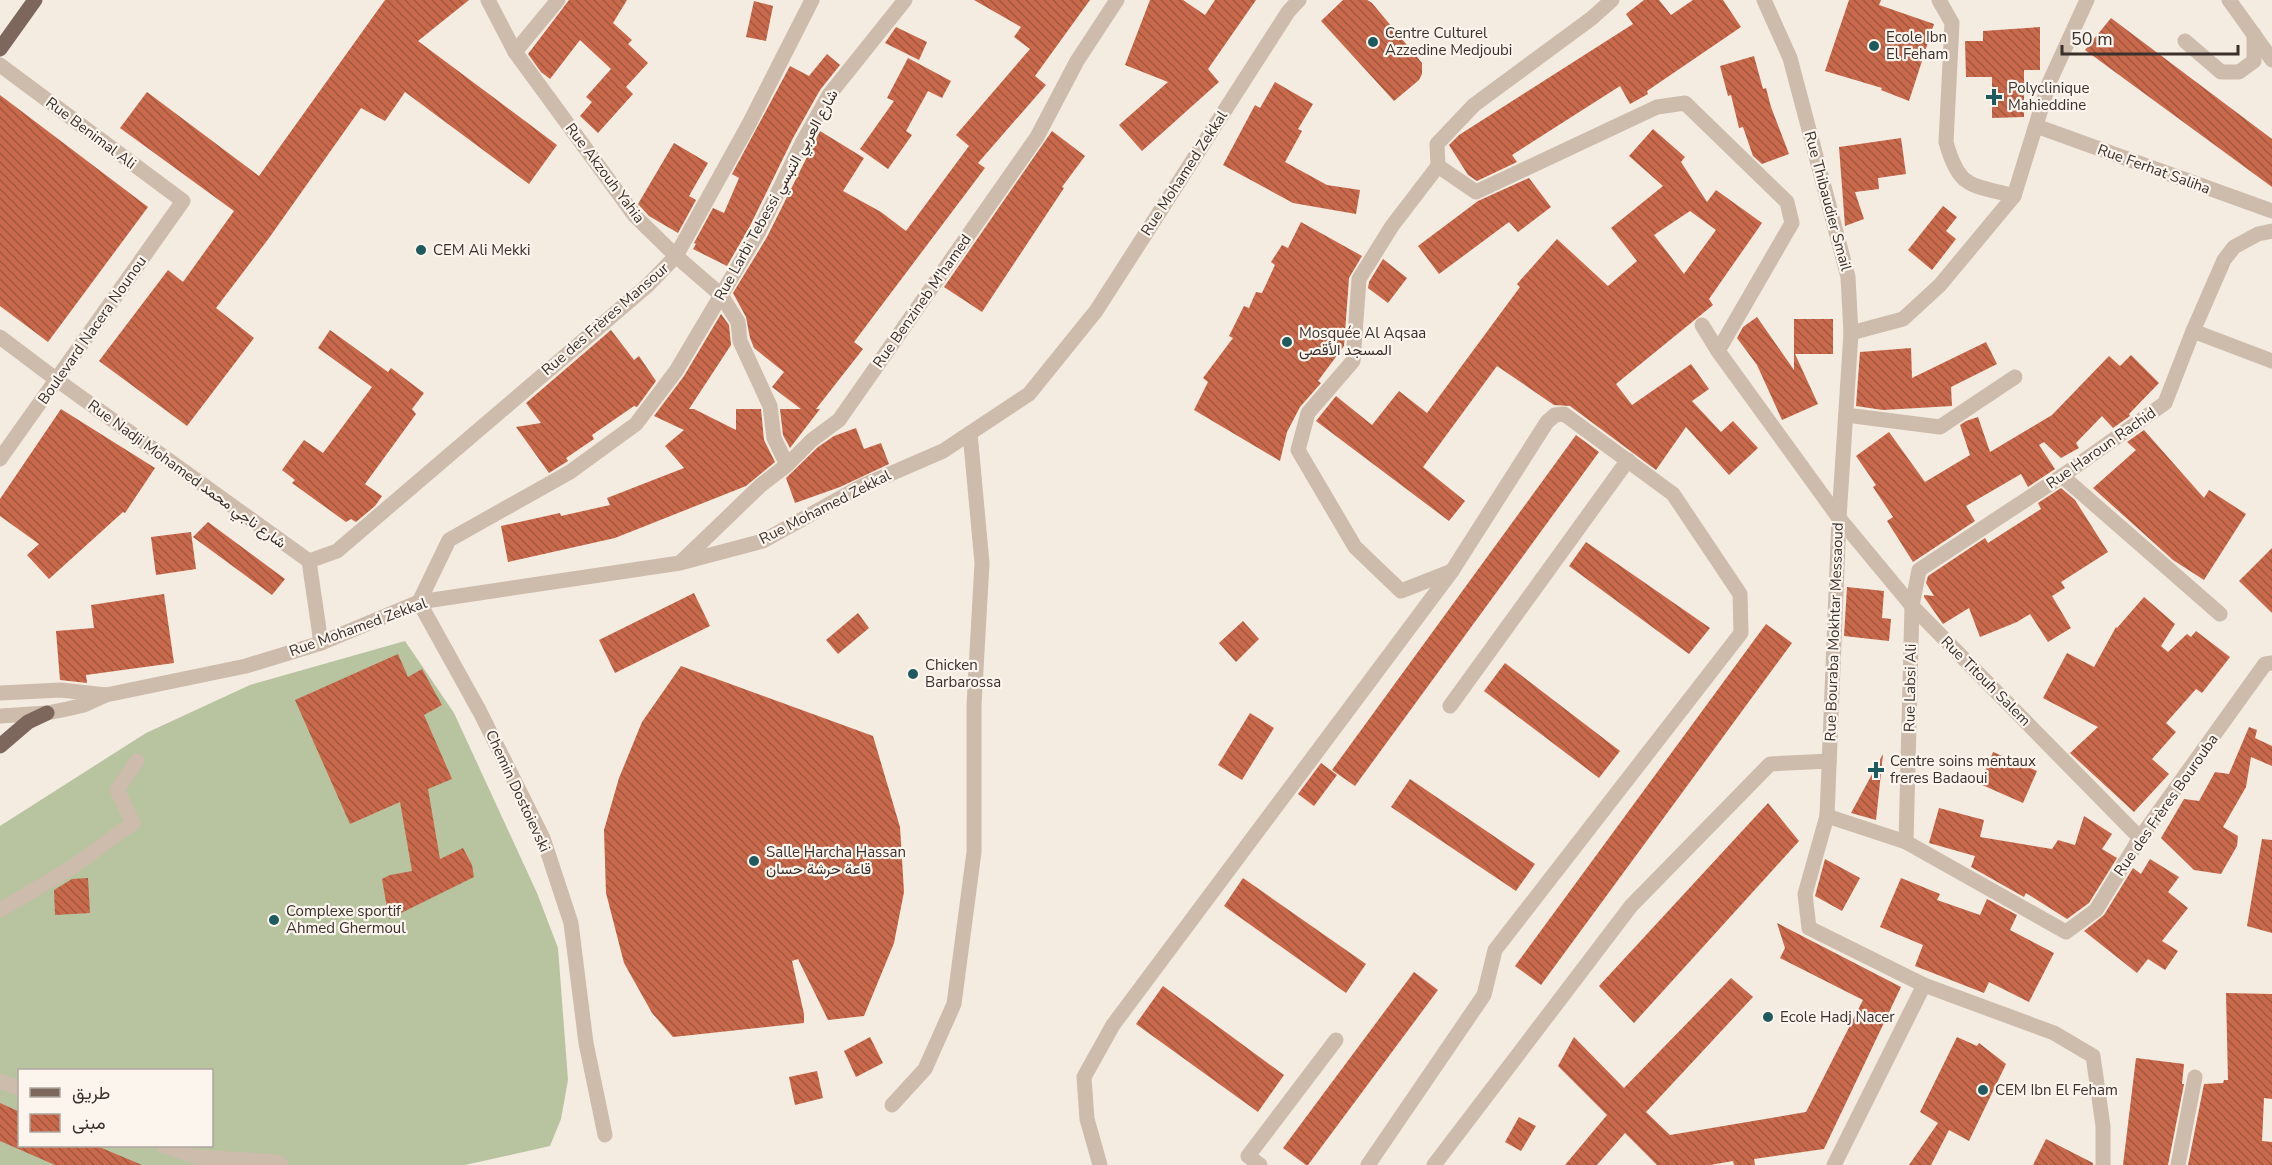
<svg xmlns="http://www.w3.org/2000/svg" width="2272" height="1165" font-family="'Nunito Sans',Vazirmatn,sans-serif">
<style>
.pitch{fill:#b8c4a0;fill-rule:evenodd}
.building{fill:url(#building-back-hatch);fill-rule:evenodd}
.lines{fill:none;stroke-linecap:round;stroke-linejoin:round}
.minor{stroke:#cdbbac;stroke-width:15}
.major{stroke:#7d675c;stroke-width:15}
.poi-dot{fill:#1f5a5e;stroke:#fbf5ee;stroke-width:2}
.labels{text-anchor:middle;stroke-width:4.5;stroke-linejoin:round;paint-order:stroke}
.poi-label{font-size:15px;fill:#3b302b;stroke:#fbf5ee;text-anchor:start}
.street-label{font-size:15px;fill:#3b302b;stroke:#fbf5ee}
</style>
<defs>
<pattern id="building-back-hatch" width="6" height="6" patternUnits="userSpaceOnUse" patternTransform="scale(1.5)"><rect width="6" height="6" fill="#c8694b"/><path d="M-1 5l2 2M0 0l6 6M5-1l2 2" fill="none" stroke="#a4573f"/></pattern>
</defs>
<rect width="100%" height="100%" fill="#f4ebe1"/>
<path class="pitch" d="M405,641l49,72 83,180 21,55 10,132 -7,39 -11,27 -85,19h-465v-339l146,-93 104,-48zM20,1070h192v76h-192z"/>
<g class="building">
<path d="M385,0h84l-51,41 139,104 -28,39 -124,-92 -20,29 -24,-13 -92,130 -53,70 38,30 -67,88 -88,-65 69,-91 15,12 51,-71 -114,-83 27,-36 112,84z"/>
<path d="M569,0h58l-14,23 19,17 -4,4 20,19 -22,24 7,7 -35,39 -18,-17 12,-14 -6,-5 25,-28 -31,-29 -30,39 -9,-7 -13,-18z"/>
<path d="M974,0h116l-55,76 11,9 -68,78 7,5 -131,174 9,7 -47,60h4l-30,39 -7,-13 -3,-26h21l-29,-22 12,-15 -30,-24 -4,-10 -4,-21 -13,-24 34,-56 53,-106 44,27 -21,33 38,21 25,19 63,-85 -13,-11 74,-86 -16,-12 7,-10z"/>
<path d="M1150,0h33l22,15 10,-15h41l-48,69 11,13 -77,69 -23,-26 49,-43 -43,-17z"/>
<path d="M1343,0h24l5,3 50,60v11l-3,6 -25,21 -73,-80z"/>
<path d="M1644,0h15l12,15 22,-15h30l18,27 -94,64 1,3 -18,10 -10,-18 -108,69 5,7 -40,19 -9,-6 -19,-30 10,-10 174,-111 -7,-10z"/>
<path d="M1849,0h32l-2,5 55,19 -25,77 -28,-11 1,-2 -57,-17z"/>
<path d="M754,1l19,5 -7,35 -20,-4z"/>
<path d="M2111,18l161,121v48l-187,-137z"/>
<path d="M896,27l31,15 -8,18 -34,-17z"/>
<path d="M2040,27v43h-16v47l-32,1v-41h-26l-1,-36h18v-10z"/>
<path d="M827,54l13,11 -20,25 -27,48 -44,90 -22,38 -34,-17 3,-5 -2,-1 19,-35 11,5 15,-35 -7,-4 58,-108 19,10z"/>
<path d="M1754,56l9,33 3,-1 5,19 18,47 -27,10 -9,-8 -10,-29 -4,1 -8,-33 -3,1 -8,-30z"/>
<path d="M908,58l43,23 -9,17 -14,-7 -22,40 6,4 -24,34 -28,-20 34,-48 -7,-3z"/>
<path d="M1275,82l38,22 -15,25 4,2 -17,31 42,23 33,5 -4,24 -63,-11 -70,-38 32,-60 5,3z"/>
<path d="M0,95l148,112 -100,135 -48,-36z"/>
<path d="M1653,129l32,28 -4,5 26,40 9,-12 46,33 -53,76 4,6 -97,79 16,21 59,-41 18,25 -17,12 29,31 12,-11 25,27 -29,27 -43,-48 -30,43 -86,-64 -16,-1 -57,-39 -74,101 42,34 -16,20 -133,-100 20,-25 36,29 27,-34 28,22 93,-126 -3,-3 40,-45 51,47 29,-25 -26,-33 52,-42 -34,-30zM1690,211l26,19 -32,44 -30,-39z"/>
<path d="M1052,131l33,25 -23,31 2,1 -82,124 -38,-25z"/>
<path d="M1901,138l5,36 -28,4 1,11 -24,3 9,27 -19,7 -6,-79z"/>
<path d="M674,143l34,20 -19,33 7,4 -18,33 -29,-17 -11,-12z"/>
<path d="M1529,178l22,29 -33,25 -9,-10 -70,52 -21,-28 60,-45z"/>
<path d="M1943,206l14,11 -11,14 10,8 -24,31 -24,-20z"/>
<path d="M1301,222l61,34 -13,22 -5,68 -26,35 3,2 -21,24 -13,25 -7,29 -86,-51 14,-28 -5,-4 30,-40 -4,-2 15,-30 5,2 7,-16 6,1 13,-28 -4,-3 11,-17 6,3z"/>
<path d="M1383,259l24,19 -19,25 -20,-15 1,-6z"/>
<path d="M721,314l8,11 2,20 -42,64h5l42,21v-21h25l3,31 11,22 -29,24 -131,52 -107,24 -7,-36 59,-13 1,3 49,-11 -3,-7 77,-30 -19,-22 19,-16 -30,-14 30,-40z"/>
<path d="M1757,317l37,53v-51h39v35h-38l23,50 -36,16 -25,-55 -20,-27 6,-11z"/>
<path d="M330,330l58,42 3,-4 33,25 -12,16 4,5 -51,70 17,12 -7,10 -19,16 -5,-3 -5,3 -54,-39 3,-3 -13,-10 22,-30 19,13 49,-66 -54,-39z"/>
<path d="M611,330l23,30 5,-4 17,25 -19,26 -3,-1 -42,29 2,4 -28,19 2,3 -19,12 -33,-46 25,-4 -15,-20z"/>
<path d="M1986,342l11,22 -46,23 1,19 -69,4 -27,-4 4,-54 51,-4 1,30z"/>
<path d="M2131,355l28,28 -30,31 1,2 -17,12 -11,-12 -26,27 3,5 -18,10 -17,-16 -5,3 16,24 -27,18 -7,-13 -55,32 9,15 -62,41 -26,-41 6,-4 -20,-30 3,-2 -20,-29 33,-24 36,50 45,-27 -10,-30 6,-4 12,-4 12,35 62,-37 57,-59 11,10z"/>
<path d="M61,409l94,59 -30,45 -2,-1 -74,67 -22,-24 12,-11 -39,-28v-17z"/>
<path d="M856,428l8,21 17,-6 8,21 -49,23 -45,16 -9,-25 32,-31 16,-11z"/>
<path d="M2144,430l60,68 5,-8 37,24 -42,66 -31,-20 -80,-72 43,-38 -9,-8z"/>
<path d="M1576,435l23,17 -244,334 -23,-16z"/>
<path d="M2061,488l14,12 33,52 -47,30 4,6 -13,8 19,32 -23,14 -18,-28 -13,8 -37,15 -11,-29 -26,16 -19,-27v-2l10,1 -8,-13 2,-7 57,-38 3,5 53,-34 -3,-6z"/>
<path d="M208,522l77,57 -13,16 -79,-58z"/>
<path d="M191,532l5,37 -40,6 -5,-38z"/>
<path d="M1586,542l124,86 -21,26 -120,-88z"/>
<path d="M2272,548v65l-33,-32z"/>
<path d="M1847,587l37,4 -2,27 9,1 -2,22 -45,-5z"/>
<path d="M694,593l16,33 -95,47 -16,-33z"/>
<path d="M164,594l10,69 -88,12 1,8 -27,-3 -4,-49 38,-3 -3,-23z"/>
<path d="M2144,597l31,27 -14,22 7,6 19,-18 4,3 5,-6 34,26 -28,36 -6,-4 -30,34 10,9 -24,27 17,15 -35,38 -64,-59 28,-26 -55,-29 24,-45 27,14 22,-40 1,1z"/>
<path d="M858,613l11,15 -31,26 -12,-14z"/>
<path d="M1243,621l16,18 -23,23 -17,-19z"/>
<path d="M1766,624l26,19 -251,342 -26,-19z"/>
<path d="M398,654l10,23 14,-8 20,36 -18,10 28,64 -24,10 12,70 23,-11 9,17 2,12 -85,42 -7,-40 8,-4 22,-4 -12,-69 -50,22 -55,-124z"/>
<path d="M1505,663l115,88 -21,27 -115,-87z"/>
<path d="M681,666l192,70 27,91 4,65 -10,51 -30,73 -36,4 -30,-61 -6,2 12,53v9l-131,14 -21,-24 -28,-50 -18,-70 -2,-63 15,-52 23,-56z"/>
<path d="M1250,713l24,15 -32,52 -24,-15z"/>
<path d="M2249,727l8,3 -2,8 17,8v20l-21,-9 -5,30 -23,40 15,9 -1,10 -16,28 -27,-4 -33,-32 23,-39 15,2 16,-29 14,2z"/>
<path d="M1993,752l44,19 -14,32 -43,-19z"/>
<path d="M1883,754l-7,66 -25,-7z"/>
<path d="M1321,763l16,12 -23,31 -16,-12z"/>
<path d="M1410,779l125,85 -19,27 -125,-84z"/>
<path d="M1768,803l31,38 -165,182 -35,-37z"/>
<path d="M1939,808l45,12 -4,17 72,12 6,-9 17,5 9,-29 28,18 -10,15 15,9 -28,45 -22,16 -41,-26 -2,4 -53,-30 4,-11 -46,-13z"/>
<path d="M2262,839l10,1v93l-25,-7z"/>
<path d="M1825,859l35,19 -18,33 -27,-15z"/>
<path d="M2150,859l29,18 -11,15 20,16 -26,33 16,10 -13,19 -17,-11 -11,14 -53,-42 20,-16 29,-47 8,6z"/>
<path d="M88,878l2,35 -35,2 -1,-25 18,-11z"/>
<path d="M1243,878l123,86 -20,29 -122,-87z"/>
<path d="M1901,878l39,16 -3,6 43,15 7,-16 30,16 -7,15 44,23 -25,49 -40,-20 -5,11 -69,-27 8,-21 -43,-18z"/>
<path d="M1777,923l124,64 -77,162 -70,10 1,6h-21l-1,-4 -23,4h-53l-32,-32 -28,32h-32l42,-50 -49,-49 16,-29 50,51 107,-110 22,19 -107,115 24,23 136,-23 57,-112 -83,-42 5,-10z"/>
<path d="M1414,972l24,18 -130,175h-2l-23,-17z"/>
<path d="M1163,986l121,89 -26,37 -122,-88z"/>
<path d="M2226,993l46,1v105l-8,-1 -2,43 10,1v23h-84l16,-81 19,-1 1,-3h4z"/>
<path d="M870,1037l13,26 -27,14 -12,-26z"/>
<path d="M1957,1037l20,9 2,-3 27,21 -37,77 -20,-11 -18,35h-22l29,-42 -18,-11z"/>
<path d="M2136,1058l48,6 -2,20h2l-16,81h-45z"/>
<path d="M817,1071l6,27 -28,7 -6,-28z"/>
<path d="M0,1103l20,9v34h77l45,19h-87l-55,-24z"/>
<path d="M1519,1117l17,9 -15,25 -16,-9z"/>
<path d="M2046,1139l47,24v2h-60z"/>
</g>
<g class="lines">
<g class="minor">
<path d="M488,0l27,52 120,164 41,40 45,39 17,27 2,19 30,65 4,32 13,27"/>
<path d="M1612,0l-20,18 -118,87 -37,39 1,22 38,26 181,-85 28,-4 102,99 5,21 -74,128 121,167 -12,298 -22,78 4,34 115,57 130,48 39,23 10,70v39"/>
<path d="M1764,0l26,58 58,219 3,56 -12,185 73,88 228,232"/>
<path d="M1939,0l13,23 -6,119c13,47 24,42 68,54"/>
<path d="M2229,0l43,60"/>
<path d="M2185,41l36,31h18l15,-11v-27"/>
<path d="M515,52l43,-52"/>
<path d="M0,65l183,136 -183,258"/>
<path d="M2036,126l236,85"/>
<path d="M1702,325l16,26"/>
<path d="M2193,331l79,30"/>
<path d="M1851,333l52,-14 37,-34 74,-89 35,-113 38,-83"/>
<path d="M0,337l57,43 252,181 12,82"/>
<path d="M1846,415l94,12 75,-50"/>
<path d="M2062,476l158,138"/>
<path d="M309,561l28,-10 310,-265 29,-30 73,-132 63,-124"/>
<path d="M681,562l80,-77 26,-20 25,-25 27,-20 198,-283 40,-76 40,-61"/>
<path d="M0,693l61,-3 45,5"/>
<path d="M1450,706l178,-246"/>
<path d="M0,716l47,-3 20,-4 17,-4 22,-10 140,-29 75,-23 98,-41 261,-39 83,-22 97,-54 83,-36 86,-57 67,-83 192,-299 11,-12"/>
<path d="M1827,816l79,26 160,90 30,-22 44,-72 125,-174 7,-1"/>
<path d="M1906,842l6,-236 7,-36 143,-94 103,-73 28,-72 31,-71 10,-13 24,-13 14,-3"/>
<path d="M0,910l71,-42 62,-45 -16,-33 20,-29"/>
<path d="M0,1081l20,8"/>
<path d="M892,1105l33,-36 29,-65 20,-152v-147l8,-142 -12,-130"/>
<path d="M605,1135l-19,-92 -15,-120 -28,-85 -63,-126 -61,-110 30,-62 121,-68 66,-48 40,-53 82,-138 44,-90 27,-48 76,-95"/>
<path d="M164,1146l33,11 82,5 2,3"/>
<path d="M1100,1165l-13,-46 -3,-42 29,-52 339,-454"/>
<path d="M1260,1165l-12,-9 88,-116"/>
<path d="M1368,1165l116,-170 11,-45 246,-317 -1,-39 -67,-100 -109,-80 -9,1 -8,7 -95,149 -51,20 -46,-44 -57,-97 10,-37 45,-52 6,-82 33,-53 46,-60"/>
<path d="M1434,1165l197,-259 139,-142 59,-3"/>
<path d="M1834,1165l90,-180"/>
<path d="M2178,1165l17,-88"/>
</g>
<g class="major">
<path d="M0,49l35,-49"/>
<path d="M0,746l28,-24 19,-9"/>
</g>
</g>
<g class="poi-dot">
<circle cx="1373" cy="42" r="6"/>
<circle cx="1874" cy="46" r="6"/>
<path d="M1991 88h6v6h6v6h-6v6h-6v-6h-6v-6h6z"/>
<circle cx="421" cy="250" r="6"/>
<circle cx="1287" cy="342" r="6"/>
<circle cx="913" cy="674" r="6"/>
<path d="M1873 761h6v6h6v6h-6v6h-6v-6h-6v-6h6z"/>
<circle cx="754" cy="861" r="6"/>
<circle cx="274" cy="920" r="6"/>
<circle cx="1768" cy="1017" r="6"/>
<circle cx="1983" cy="1090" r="6"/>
</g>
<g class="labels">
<g class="poi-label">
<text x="1385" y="38">Centre Culturel<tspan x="1385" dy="17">Azzedine Medjoubi</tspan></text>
<text x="1886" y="42">Ecole Ibn<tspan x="1886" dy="17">El Feham</tspan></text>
<text x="2008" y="93">Polyclinique<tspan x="2008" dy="17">Mahieddine</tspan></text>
<text x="433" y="255">CEM Ali Mekki</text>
<text x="1299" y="338">Mosquée Al Aqsaa<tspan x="1299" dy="17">المسجد الأقصى</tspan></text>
<text x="925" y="670">Chicken<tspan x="925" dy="17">Barbarossa</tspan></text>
<text x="1890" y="766">Centre soins mentaux<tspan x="1890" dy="17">freres Badaoui</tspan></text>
<text x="766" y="857">Salle Harcha Hassan<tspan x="766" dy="17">قاعة حرشة حسان</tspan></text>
<text x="286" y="916">Complexe sportif<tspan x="286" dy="17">Ahmed Ghermoul</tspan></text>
<text x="1780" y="1022">Ecole Hadj Nacer</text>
<text x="1995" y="1095">CEM Ibn El Feham</text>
</g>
<g class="street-label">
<text transform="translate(91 133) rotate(37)" y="5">Rue Benimal Ali</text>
<text transform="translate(2154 169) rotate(20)" y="5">Rue Ferhat Saliha</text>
<text transform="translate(605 173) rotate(53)" y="5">Rue Akzouh Yahia</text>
<text transform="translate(1184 173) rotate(-57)" y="5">Rue Mohamed Zekkal</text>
<text transform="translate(776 195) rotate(-61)" y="5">Rue Larbi Tebessi شارع العربي التبسي</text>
<text transform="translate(1828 201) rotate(75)" y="5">Rue Thibaudier Smail</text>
<text transform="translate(922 301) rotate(-55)" y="5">Rue Benzineb M'hamed</text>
<text transform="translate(605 319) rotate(-41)" y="5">Rue des Frères Mansour</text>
<text transform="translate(92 330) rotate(-55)" y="5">Boulevard Nacera Nounou</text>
<text transform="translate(2101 448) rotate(-35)" y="5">Rue Haroun Rachid</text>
<text transform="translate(187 474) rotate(36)" y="5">Rue Nadji Mohamed شارع ناجي محمد</text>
<text transform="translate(825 507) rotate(-27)" y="5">Rue Mohamed Zekkal</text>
<text transform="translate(358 627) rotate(-20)" y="5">Rue Mohamed Zekkal</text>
<text transform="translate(1834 632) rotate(-88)" y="5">Rue Bouraba Mokhtar Messaoud</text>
<text transform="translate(1986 681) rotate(45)" y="5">Rue Titouh Salem</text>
<text transform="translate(1910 688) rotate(-89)" y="5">Rue Labsi Ali</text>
<text transform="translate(518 791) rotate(65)" y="5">Chemin Dostoievski</text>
<text transform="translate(2166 805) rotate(-55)" y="5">Rue des Frères Bourouba</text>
</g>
</g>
<rect x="18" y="1069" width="195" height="78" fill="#fbf5ee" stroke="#aea6a0" stroke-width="1.5"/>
<rect x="30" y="1088" width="30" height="9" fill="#7d675c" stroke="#aea6a0" stroke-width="1.5"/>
<text x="72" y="1099" font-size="18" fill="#3b302b">طريق</text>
<rect x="30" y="1114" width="30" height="18" fill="url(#building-back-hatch)" stroke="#aea6a0" stroke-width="1.5"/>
<text x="72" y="1129" font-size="18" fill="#3b302b">مبنى</text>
<path d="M2062 45v9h176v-9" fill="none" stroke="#3b302b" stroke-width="3"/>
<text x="2071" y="45" font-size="18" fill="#3b302b" stroke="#fbf5ee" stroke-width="4.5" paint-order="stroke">50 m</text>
</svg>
